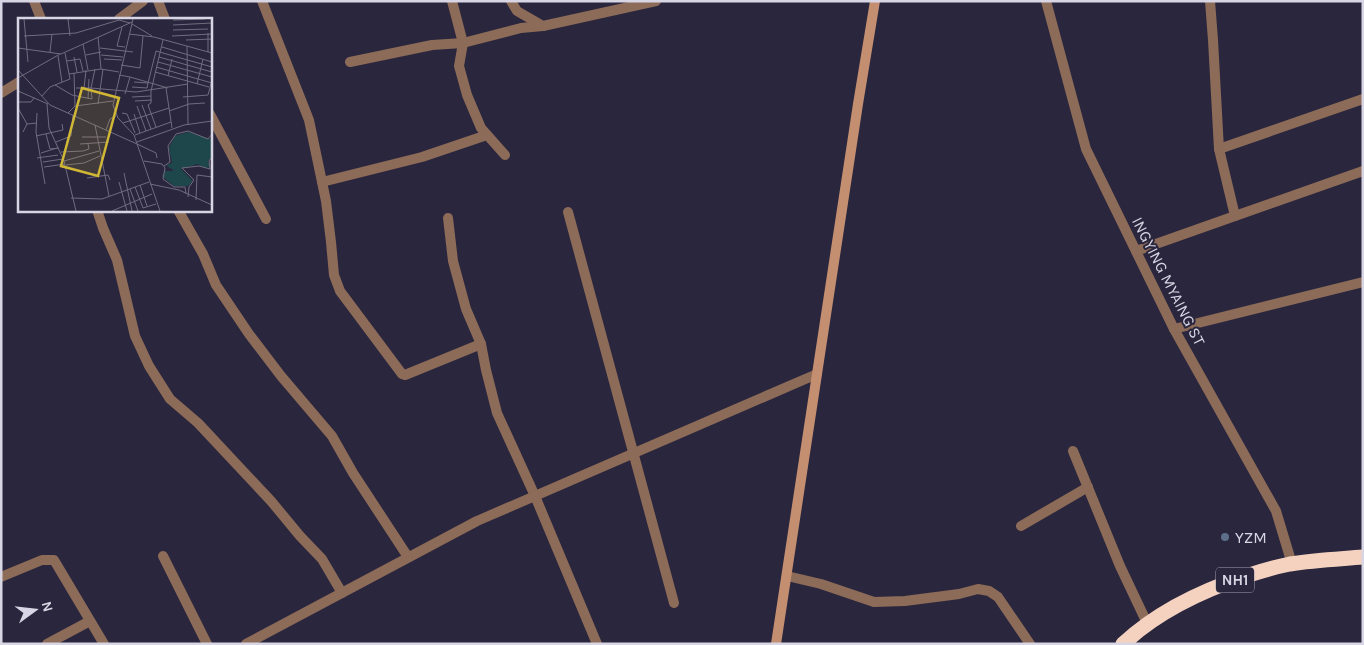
<svg xmlns="http://www.w3.org/2000/svg" width="1364" height="645" font-family="Karla,sans-serif">
<style>
.lines{fill:none;stroke-linecap:round;stroke-linejoin:round}
.street{stroke:#8c6b58;stroke-width:10}
.secondary{stroke:#c48f71;stroke-width:10}
.highway{stroke:#f4d2bf;stroke-width:15}
.service-dot{fill:#5c6f8a;stroke:#2a263d;stroke-width:2}
.labels{text-anchor:middle;stroke-width:4;stroke-linejoin:round;paint-order:stroke}
.shield{fill:#2a263d;stroke:#a4a1b3;stroke-width:1}
.shield-label{font-size:15px;font-weight:bold;fill:#d8d6e5}
.street-label{font-size:16px;fill:#d8d6e5;stroke:#2a263d}
.poi-label{font-size:16px;fill:#d8d6e5;stroke:#2a263d;text-anchor:start}
.inset-road{fill:none;stroke:#706c80;stroke-width:1}
.view{fill:#d1b736;fill-opacity:0.15;stroke:#d1b736;stroke-width:2.5}
.inset-edge{fill:none;stroke:#d8d6e5;stroke-width:2.5}
</style>
<rect width="100%" height="100%" fill="#2a263d"/>
<g class="lines">
<g class="street">
<path d="M34,1l7,18"/>
<path d="M158,1l7,18"/>
<path d="M262,1l47,119 17,81 5,41 3,33 6,16 62,83 3,1 76,-31"/>
<path d="M452,1l11,42 -4,23 8,29 14,33 24,27"/>
<path d="M511,1l6,10 26,15 113,-25"/>
<path d="M1046,1l40,148 88,180 102,182 16,53"/>
<path d="M1210,1l3,39 6,109 16,67 128,-45"/>
<path d="M119,19l24,-18"/>
<path d="M350,62l82,-17 31,-2 58,-15 22,-2"/>
<path d="M1,93l18,-11"/>
<path d="M210,114l56,105"/>
<path d="M1219,149l144,-50"/>
<path d="M322,182l100,-25 65,-22"/>
<path d="M97,210l6,18 14,32 18,76 14,30 21,33 28,24 73,78 29,35 22,23 20,34"/>
<path d="M178,210l25,44 13,31 33,49 32,42 51,60 21,37 55,84"/>
<path d="M568,212l106,391"/>
<path d="M448,218l5,43 13,48 15,35 5,26 11,43 38,83 62,148"/>
<path d="M1136,251l99,-35"/>
<path d="M1174,329l189,-47"/>
<path d="M1073,451l47,115 27,57"/>
<path d="M1021,526l67,-39"/>
<path d="M163,556l44,88"/>
<path d="M787,576l34,8 53,18 31,-1 54,-7 19,-5 11,2 9,6 32,47"/>
<path d="M1,577l41,-17h12l50,84"/>
<path d="M47,644l43,-23"/>
<path d="M246,644l231,-123 340,-147"/>
</g>
<path class="secondary" d="M776,644l82,-540 17,-103"/>
<path class="highway" d="M1123,644c35,-33 78,-53 123,-68 15,-5 29,-9 44,-12 24,-4 49,-5 73,-7"/>
</g>
<circle class="service-dot" cx="1225" cy="537" r="5"/>
<g class="labels">
<rect class="shield" x="1216" y="567.5" width="38" height="25" rx="4"/>
<g class="shield-label">
<text x="1235" y="585">NH1</text>
</g>
<g class="street-label">
<text transform="translate(1169 281) rotate(63)" y="6">INGYING MYAING ST</text>
</g>
<g class="poi-label">
<text x="1235" y="543">YZM</text>
</g>
</g>
<g transform="translate(18 18)">
<rect width="194" height="194" fill="#2a263d"/>
<path d="M170,114l22,7 2,-2v20l-4,4 2,6 -6,1 -6,-4 -17,5 12,12 -5,5h-14l-12,-10 3,-5h9l-8,-6 6,-2 -3,-15 6,-12z" fill="#1e474b"/>
<path class="inset-road" d="M6,1l4,43M50,1l2,17M115,1l-20,86 5,13 16,17 26,76M155,2l32,-1M114,6l20,12M155,7l39,-2M104,9l-5,19 8,1M155,12l35,-1M111,16l25,3 58,16M6,18l52,-3 43,-13 11,3M154,18l40,-2M80,19l3,32M168,22l26,-1M65,26l5,26M169,28l1,78M144,29l50,15M0,30l43,6 71,-32M82,30l33,4M32,34l2,-18M190,34v-19M68,37l15,-3M83,37l22,2M40,38l4,26M56,39l3,15M141,39l53,15M86,41l18,1M49,43l13,-2 3,12M140,44l54,15M103,47l19,3 3,-32M138,49l56,16M77,51l-4,19 45,4 52,-8M0,52l32,35 87,39M137,54l54,15M56,55l1,33M51,56l32,-5 18,3M101,57l11,2 -5,17M150,58l4,-17M112,59l38,11M0,60l42,-24M116,64l14,1 8,-32 56,16M179,66l6,-25M37,67l17,10 20,4 -1,-11h-15M114,69l15,1 1,-5M66,70l2,-18M148,70l6,40M0,73l30,13M133,73l12,-51M133,73v12l-3,2 8,22M24,78l8,-9 20,-8 -5,-26M114,79l19,-1M165,79l25,-2 4,-15M70,81l1,-20M117,83l17,-1M0,84h13l3,-4M29,86l2,24 15,33 12,50M80,86l5,-35M124,87l9,24M119,88l9,25M0,90l9,16M151,93l20,-7 16,-1M19,95l-1,19 9,52M50,95l7,-7 38,-5M104,95l5,1 8,19M116,96l6,19M105,105l46,-15M77,107l14,71M88,112l4,-11 6,-3M5,114l4,-8 10,-1M28,116l4,15 9,-1M117,117l36,-13M18,118l27,-6 -1,-6M64,119h24M38,124l15,-6 2,-21M119,124l47,-17 28,-4M62,126l29,-2M119,126l19,9 1,5M43,134l22,-1 6,-2 -1,-5M23,135l16,-5M19,140l21,-3M46,143l35,-10M126,143l18,3 3,4 -2,11 11,8h11l1,7M25,144l20,-3M48,147l18,-2 16,-7M146,148l6,-4 -2,-16 8,-12 12,-3 20,8 4,-5M26,149l21,-3M106,155l8,38M69,160l21,-3 2,5M101,164l8,29M132,166l29,6 33,15M122,167l7,21M117,169l8,21 13,-4M112,171l8,22M170,179l1,-10 5,-7 -12,-12 17,-2 11,3 -1,-8 3,-4M53,180l31,1 47,-17M178,182l1,-25 15,2M94,193l40,-17"/>
<path class="view" d="M64,70l37,10 -21,78 -37,-10z"/>
<rect width="194" height="194" class="inset-edge"/>
</g>
<rect width="1364" height="645" fill="none" stroke="#d8d6e5" stroke-width="5"/>
<g transform="translate(35 610) rotate(75)" stroke="#2a263d" stroke-width="4" paint-order="stroke">
<path d="M0-4L9 19L0 12L-9 19Z" fill="#d8d6e5"/>
<text y="-8" font-size="14" font-weight="bold" text-anchor="middle" fill="#d8d6e5">N</text>
</g>
</svg>
